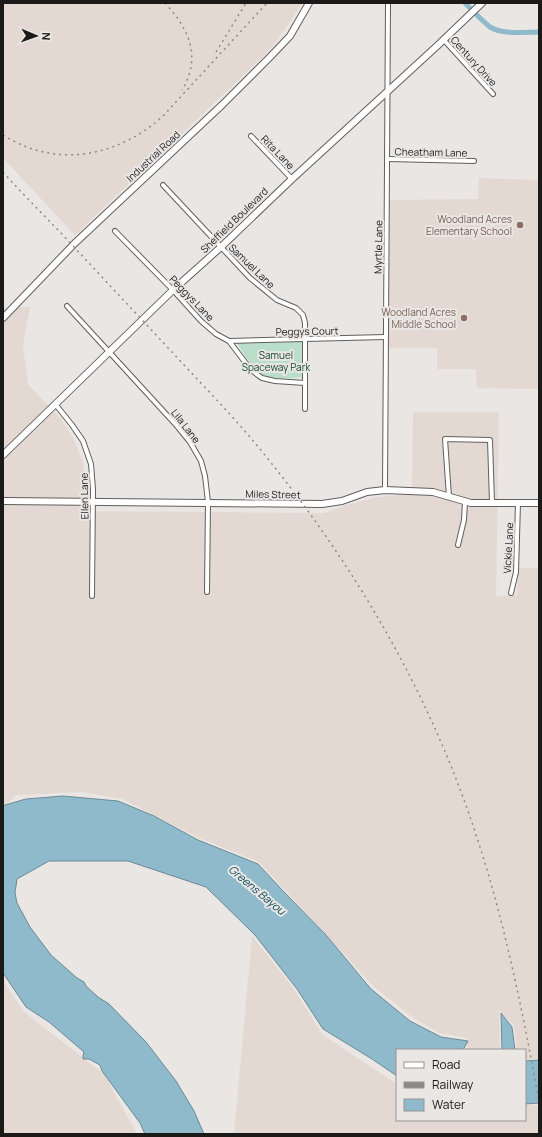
<svg xmlns="http://www.w3.org/2000/svg" width="542" height="1137" font-family="Manrope,sans-serif">
<style>
.built{fill:#e3d9d2}
.green{fill:#b9dec9}
.water{fill:#8ebacc;stroke:#6c8a96}
.lines{fill:none;stroke-linecap:round;stroke-linejoin:round}
.canal{stroke:#8ebacc;stroke-width:5}
.street-casing{stroke:#615f5d;stroke-width:6}
.secondary-casing{stroke:#615f5d;stroke-width:8}
.street{stroke:#fff;stroke-width:4}
.secondary{stroke:#fff;stroke-width:6}
.rail{stroke:#8c8a88;stroke-width:1.5;stroke-dasharray:2 4;stroke-linecap:butt}
.education-dot{fill:#8d6e63;stroke:#e9e6e4;stroke-width:1.5}
.labels{text-anchor:middle;stroke-width:4;stroke-linejoin:round;paint-order:stroke}
.street-label{font-size:10px;fill:#1b1a19;stroke:#e9e6e4}
.education-label{font-size:10px;fill:#785e54;stroke:#e9e6e4;text-anchor:end}
.park-label{font-size:10px;fill:#174a33;stroke:#e9e6e4}
.water-label{font-size:11px;font-style:italic;fill:#09485b;stroke:#e9e6e4}
</style>
<rect width="100%" height="100%" fill="#e9e6e4"/>
<g class="built">
<path d="M3,3h299l-13,21 -22,29 -192,182 -72,-77z"/>
<path d="M479,178l60,2v209l-62,-1 -1,-19h-39v-21h-49l1,-148 89,-1z"/>
<path d="M30,307l-7,38 5,39 33,35 12,19 10,24 4,31v18l237,2 23,-8 30,-8 35,-3 1,-82h86l-3,184 21,-1 1,-27h21v490l-14,2v-10h-8l-3,-25 -15,-14 1,39h-32l-1,-12 -28,-5 -27,-16 -38,-30 -115,-125 -60,-24 -77,-39 -40,-7 -66,3 -13,13v-500z"/>
<path d="M252,936l39,49 32,50 74,49v36h128v-15h14v29h-305z"/>
<path d="M3,980l21,32 80,62 33,60h-134z"/>
</g>
<path class="green" d="M302,342v35c-10,1 -20,2 -29,1 -17,-2 -28,-22 -36,-35z"/>
<g class="water">
<path d="M63,796l55,5 36,15 44,24 60,24 27,29 41,42 45,54 39,32 31,16 27,4 -5,9h-66v26l-25,-17 -49,-30 -26,-40 -42,-54 -49,-48 -78,-26h-79l-32,18 -2,14 2,10 13,24 21,28 26,23 7,4 2,4 12,11 11,7 37,38 30,39 18,30 10,23h-59l-5,-11 -38,-52 -2,-6 -11,-6h-6v-4l1,-3 -35,-30 -23,-15 -23,-34v-166l2,-2 21,-6z"/>
<path d="M501,1013l11,14 3,23h-13z"/>
<path d="M539,1060v43l-14,1v-43z"/>
</g>
<g class="lines">
<path class="canal" d="M465,3c8,8 16,17 25,24 13,8 35,5 49,5"/>
<g class="street-casing">
<g id="street">
<path d="M443,39l50,55"/>
<path d="M251,136l41,43"/>
<path d="M388,159l86,2"/>
<path d="M163,185l87,93 27,22 19,8 7,7 2,8v86"/>
<path d="M115,231l58,59 28,31 15,13 13,7 22,29 11,8 13,3 30,2"/>
<path d="M67,306l110,120 13,16 11,19 4,15 3,26 -1,90"/>
<path d="M229,341l156,-4"/>
<path d="M56,405l16,20 11,16 8,23 2,25 -1,107"/>
<path d="M385,490l3,-487"/>
<path d="M449,497l-4,-58 45,1 2,63"/>
<path d="M458,545l6,-25 1,-18"/>
<path d="M511,593l5,-21 2,-69"/>
</g>
</g>
<g class="secondary-casing">
<g id="secondary">
<path d="M3,318l72,-75 147,-138 48,-48 20,-21 19,-33"/>
<path d="M3,455l170,-165 48,-43 71,-68 145,-133 45,-43"/>
<path d="M3,501l319,3 20,-3 25,-9 18,-2 48,2 38,11h68"/>
</g>
</g>
<use href="#street" class="street"/>
<use href="#secondary" class="secondary"/>
<g class="rail">
<path d="M165,3c24,26 37,54 17,87"/>
<path d="M216,52l30,-49"/>
<path d="M3,135c53,34 115,22 160,-19l104,-113"/>
<path d="M3,172c23,26 48,50 72,76 36,39 73,78 109,117 29,31 58,61 84,94 92,114 167,245 211,385 27,84 44,170 60,257"/>
</g>
</g>
<g class="education-dot">
<circle cx="520" cy="225" r="4"/>
<circle cx="464" cy="318" r="4"/>
</g>
<g class="labels">
<g class="street-label">
<text transform="translate(474 61) rotate(48)" y="4">Century Drive</text>
<text transform="translate(278 152) rotate(46)" y="4">Rita Lane</text>
<text transform="translate(431 152) rotate(1)" y="4">Cheatham Lane</text>
<text transform="translate(153 156) rotate(-43)" y="4">Industrial Road</text>
<text transform="translate(234 220) rotate(-44)" y="4">Sheffield Boulevard</text>
<text transform="translate(378 247) rotate(-89)" y="4">Myrtle Lane</text>
<text transform="translate(252 266) rotate(44)" y="4">Samuel Lane</text>
<text transform="translate(192 298) rotate(46)" y="4">Peggys Lane</text>
<text transform="translate(307 331) rotate(-1)" y="4">Peggys Court</text>
<text transform="translate(186 426) rotate(52)" y="4">Lila Lane</text>
<text transform="translate(273 494) rotate(1)" y="4">Miles Street</text>
<text transform="translate(84 496) rotate(-91)" y="4">Ellen Lane</text>
<text transform="translate(508 548) rotate(-87)" y="4">Vickie Lane</text>
</g>
<g class="education-label">
<text x="512" y="223">Woodland Acres<tspan x="512" dy="12">Elementary School</tspan></text>
<text x="456" y="316">Woodland Acres<tspan x="456" dy="12">Middle School</tspan></text>
</g>
<g class="park-label">
<text x="276" y="359">Samuel<tspan x="276" dy="12">Spaceway Park</tspan></text>
</g>
<g class="water-label">
<text transform="translate(257 890) rotate(40)" y="4">Greens Bayou</text>
</g>
</g>
<rect width="542" height="1137" fill="none" stroke="#1b1a19" stroke-width="8"/>
<rect x="396" y="1049" width="130" height="72" fill="#e9e6e4" stroke="#979493"/>
<rect x="404" y="1062" width="20" height="6" fill="#ffffff" stroke="#979493"/>
<text x="432" y="1069" font-size="12" fill="#1b1a19">Road</text>
<rect x="404" y="1082" width="20" height="6" fill="#8c8a88" stroke="#979493"/>
<text x="432" y="1089" font-size="12" fill="#1b1a19">Railway</text>
<rect x="404" y="1099" width="20" height="12" fill="#8ebacc" stroke="#979493"/>
<text x="432" y="1109" font-size="12" fill="#1b1a19">Water</text>
<g transform="translate(36 36) rotate(92)" stroke="#e9e6e4" stroke-width="3" paint-order="stroke">
<path d="M0-3L7 15L0 10L-7 15Z" fill="#1b1a19"/>
<text y="-6" font-size="11" font-weight="bold" text-anchor="middle" fill="#1b1a19">N</text>
</g>
</svg>
